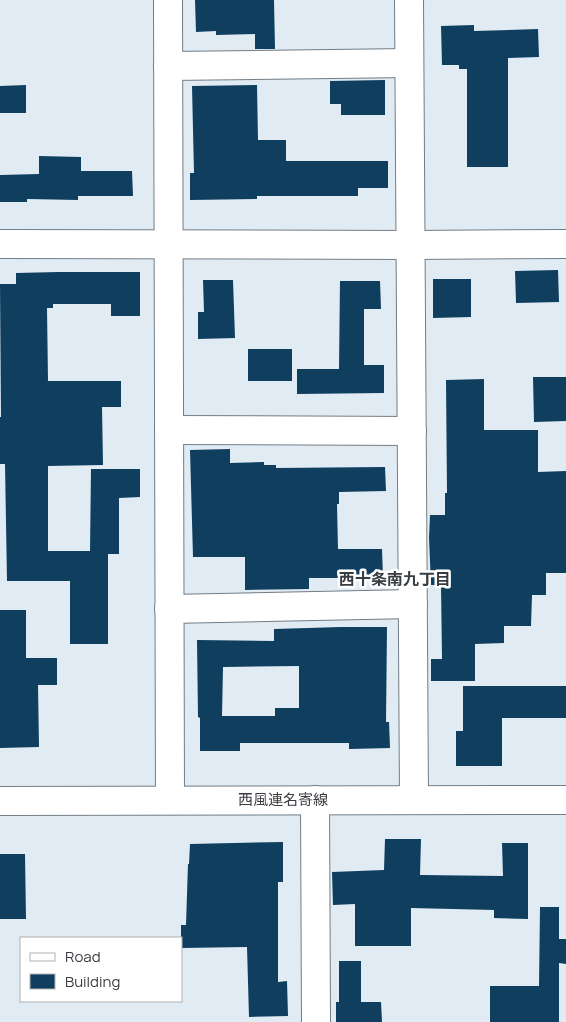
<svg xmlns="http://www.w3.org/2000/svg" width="566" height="1022" font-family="Manrope,'Noto Sans JP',sans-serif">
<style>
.building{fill:#0f3e5e;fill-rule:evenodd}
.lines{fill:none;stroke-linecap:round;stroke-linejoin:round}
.minor-casing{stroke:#737d85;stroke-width:30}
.major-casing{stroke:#737d85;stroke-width:30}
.minor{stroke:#fff;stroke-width:28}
.major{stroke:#fff;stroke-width:28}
.labels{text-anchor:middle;stroke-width:5;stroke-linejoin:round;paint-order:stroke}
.street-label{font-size:15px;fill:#393d41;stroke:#fff}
.neighbourhood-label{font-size:16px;font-weight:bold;fill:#393d41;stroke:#fff}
</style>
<rect width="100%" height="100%" fill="#e0ebf4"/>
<g class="building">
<path d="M195,0h79l1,49h-20v-15l-39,1v-4l-20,1z"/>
<path d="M474,25v6l64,-2 1,28 -31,1v109h-41v-98h-8v-4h-17l-1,-39z"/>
<path d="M385,80v35h-44v-11h-11v-23z"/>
<path d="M26,85v28h-26v-27z"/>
<path d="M257,85l1,55h28v21h102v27h-30v8h-101v3l-67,1v-27h4l-2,-87z"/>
<path d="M39,156l42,1v14h51l1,25h-55v4l-51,-1v3h-27v-27l39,-1z"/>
<path d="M558,270l1,32 -43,1 -1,-32z"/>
<path d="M59,272h81v44h-29v-12h-58v4h-6l1,73h73v26h-19l1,58 -55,1v85h42l1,-82h49v28l-21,1v56h-11v90h-38v-63h-63l-2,-117h-5v-47h1l-1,-133h16v-11z"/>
<path d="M433,279h38v38l-38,1z"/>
<path d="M203,280h30l2,58 -37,1v-27h6z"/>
<path d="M340,281h40l1,28h-17v56h20v28l-87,1v-25h42z"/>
<rect x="248" y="349" width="44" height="32"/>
<path d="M533,377h33v44l-32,1z"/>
<path d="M484,379v51h54v42l28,-1v102h-20v22h-14l-1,31h-27v17l-29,1v37h-44v-22h11l-1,-74h-10l-2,-47 1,-23h15v-22h2l-1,-113z"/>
<path d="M230,449v14l34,-1v3h12v3l109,-1 1,24 -47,1v12h-2l1,45h44l1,29h-74v11l-64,1v-33h-52l-3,-107z"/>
<path d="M0,610h26v48h31v27h-19l1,62 -39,1z"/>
<path d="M341,627h46l-1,95h3l1,26 -41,1v-6h-109v8h-40v-33l-2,-1 -1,-77 77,1v-12zM299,666v42h-24v8h-53l1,-49z"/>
<path d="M463,686h103v32h-64v48h-46v-35h7z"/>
<path d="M385,839h36l-1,36 83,1 -1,-33h26v76l-34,-1v-8l-83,-2v38h-56v-42l-22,1 -1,-33 52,-2z"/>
<path d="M283,842v40h-5v100l9,-1 1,35 -39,1 -2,-70 -66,1v-23h5l2,-61h1l1,-20z"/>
<path d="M0,854h25l1,65h-26z"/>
<path d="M540,907h19v32h7v25l-7,-1v59h-69v-36h49z"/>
<path d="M339,961h22v41h20l1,20h-46v-20h3z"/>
</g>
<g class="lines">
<g class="minor-casing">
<g id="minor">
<path d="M168,0l2,800"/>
<path d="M409,0l5,800"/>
<path d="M168,66l241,-3"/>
<path d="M0,244l410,1 156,-1"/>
<path d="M169,430l243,1"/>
<path d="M169,609l244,-5"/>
<path d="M315,800l1,222"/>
</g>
</g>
<g class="major-casing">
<path id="major" d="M0,801l566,-1"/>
</g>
<use href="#minor" class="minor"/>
<use href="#major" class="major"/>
</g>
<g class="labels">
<g class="street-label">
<text x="283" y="805">西風連名寄線</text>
</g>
<g class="neighbourhood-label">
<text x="395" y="585">西十条南九丁目</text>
</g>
</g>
<rect x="20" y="937" width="162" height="65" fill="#ffffff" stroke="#b0b1b3"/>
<rect x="30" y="953" width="25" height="8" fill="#ffffff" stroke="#b0b1b3"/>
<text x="65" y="962" font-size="15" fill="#393d41">Road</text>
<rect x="30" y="974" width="25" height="15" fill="#0f3e5e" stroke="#b0b1b3"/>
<text x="65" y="987" font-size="15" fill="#393d41">Building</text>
</svg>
